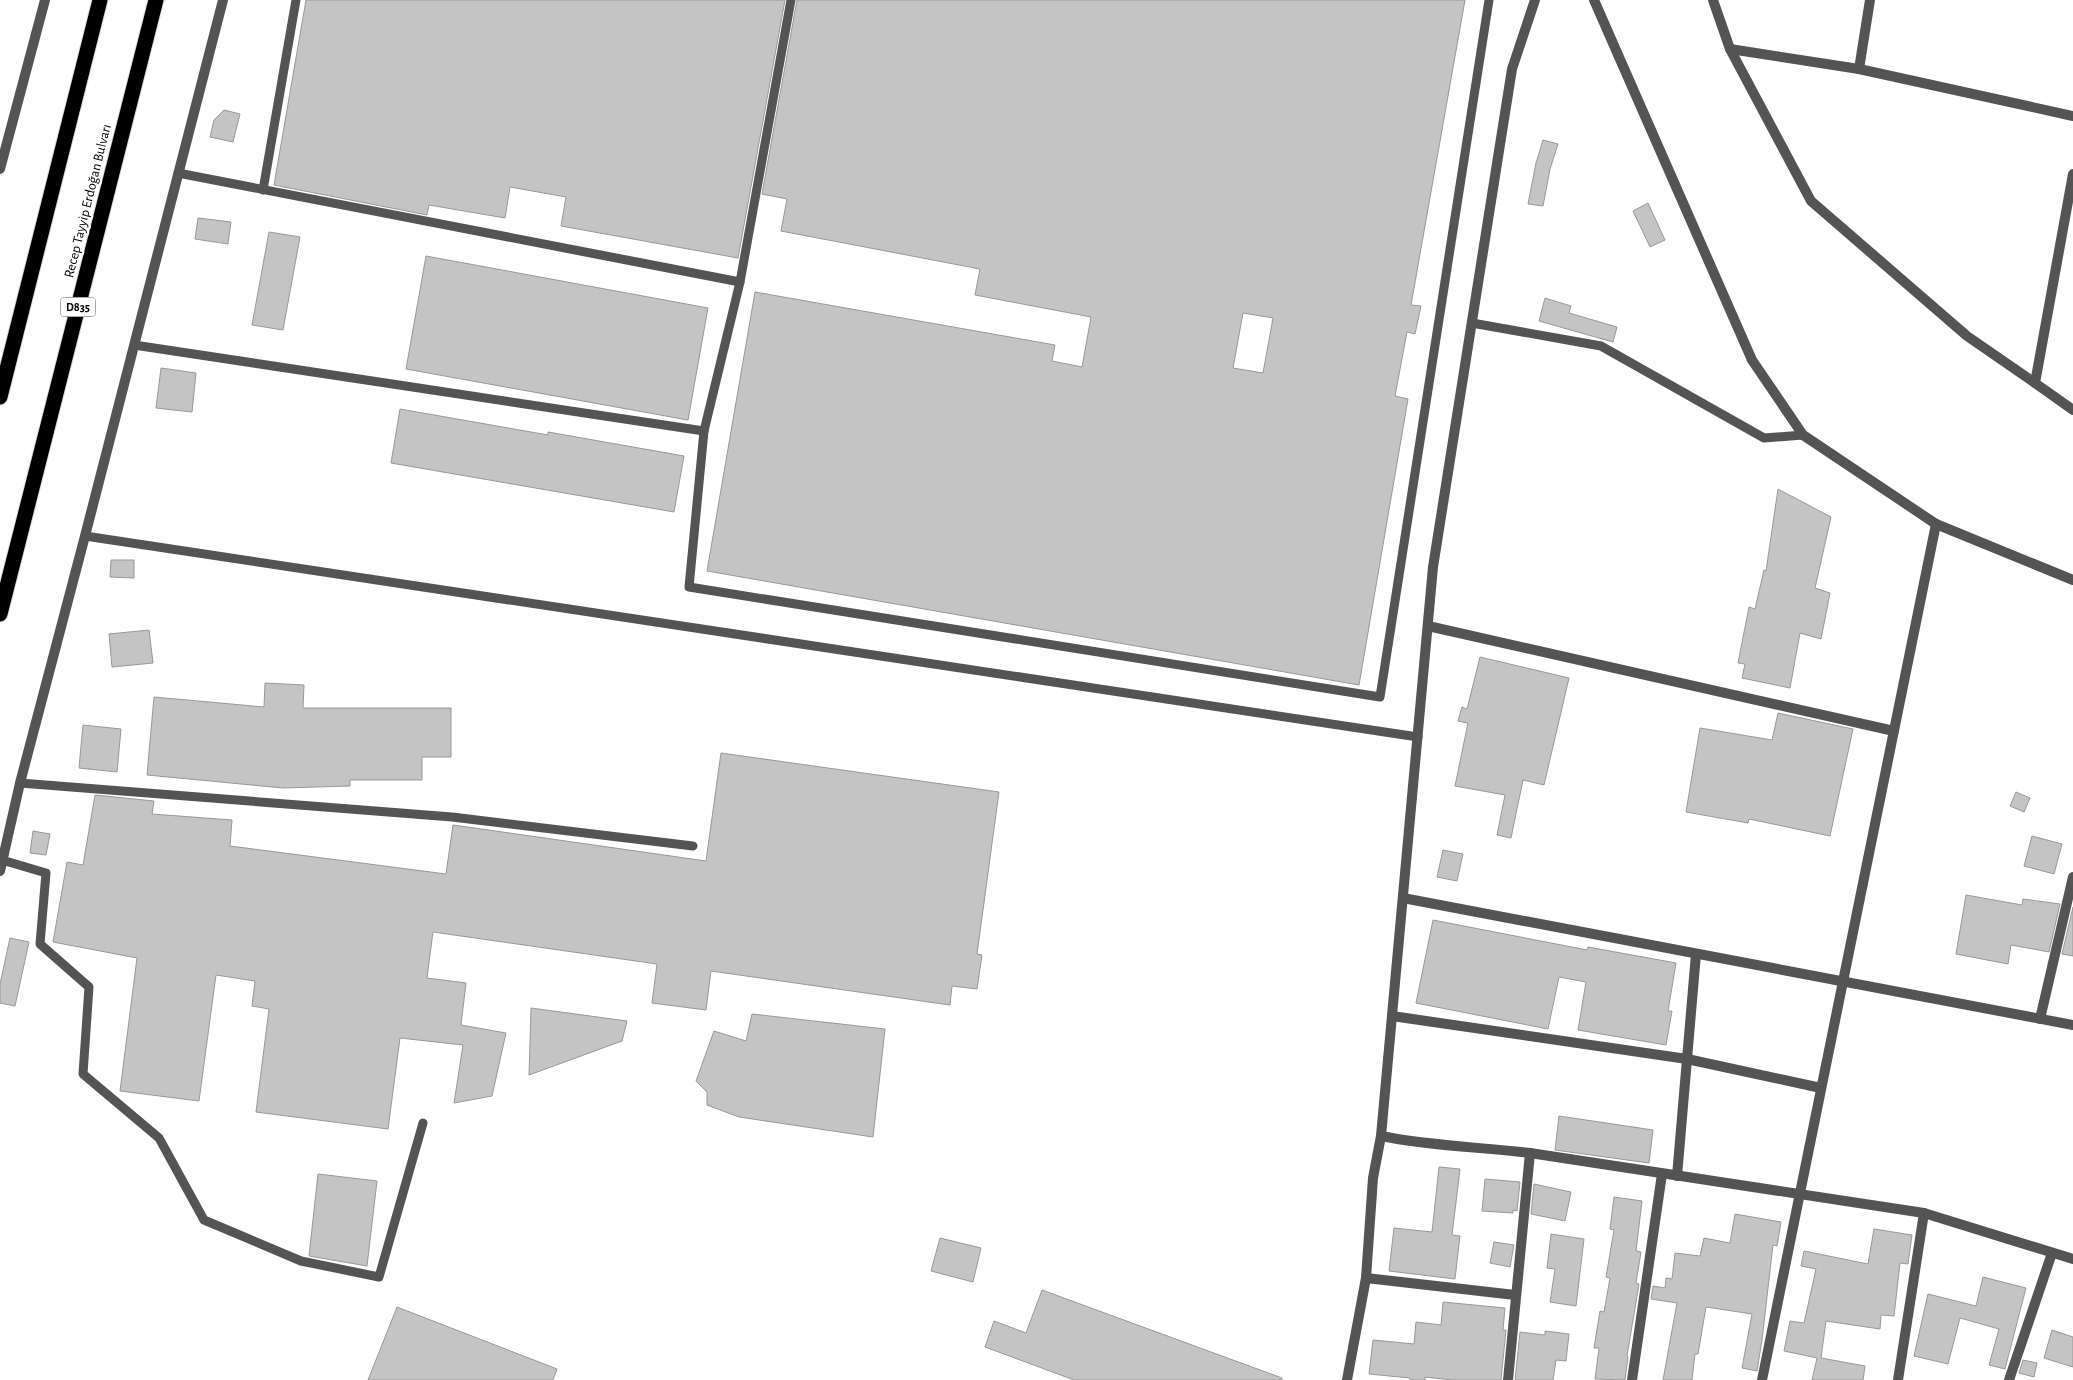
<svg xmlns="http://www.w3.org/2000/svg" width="2073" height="1380" viewBox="0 0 2073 1380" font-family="'Alegreya Sans',sans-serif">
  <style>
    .building { fill: #c4c4c4; stroke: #989898; fill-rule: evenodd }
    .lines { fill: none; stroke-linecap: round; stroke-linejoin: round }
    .highway-casing { stroke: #dbdbdb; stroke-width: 17 }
    .lane { stroke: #545454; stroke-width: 9 }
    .street { stroke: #545454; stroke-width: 10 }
    .highway { stroke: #000; stroke-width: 15 }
    .labels { text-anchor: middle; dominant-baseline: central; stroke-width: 4.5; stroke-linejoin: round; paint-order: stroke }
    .shield { fill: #fff; stroke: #4c4c4c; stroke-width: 1 }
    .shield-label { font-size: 12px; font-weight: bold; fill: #000 }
    .street-label { font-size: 14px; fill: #000; stroke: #fff }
  </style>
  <rect width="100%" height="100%" fill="#fff"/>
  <g class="building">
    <path d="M306,0H785L738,258L561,226L566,197L510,187L505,218L429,205L427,215L274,185Z"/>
    <path d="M797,0H1465L1411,305L1421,306L1415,334L1407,332L1395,396L1408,399L1359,685L707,571L755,292L1055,345L1052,361L1082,367L1091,317L975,295L980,269L781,231L787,199L762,194ZM1243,313L1273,318L1263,373L1233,368Z"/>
    <path d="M224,110L240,114L233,142L210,137L214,120Z"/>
    <path d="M1543,140L1558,144L1550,169L1543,206L1528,204L1536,163Z"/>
    <path d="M1648,203L1665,240L1650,247L1633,211Z"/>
    <path d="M198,218L231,222L228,244L195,239Z"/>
    <path d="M269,232L300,237L283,330L252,325Z"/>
    <path d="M426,256L708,308L688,420L406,369Z"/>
    <path d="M1545,298L1571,306L1569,313L1617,327L1613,342L1539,321Z"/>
    <path d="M161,368L196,373L192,412L156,408Z"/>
    <path d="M400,409L548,435V432L684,456L674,512L391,463Z"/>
    <path d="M1778,489L1831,517L1815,588L1830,593L1821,639L1800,633L1790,688L1742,678L1745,664L1738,663L1749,607L1755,609L1764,570L1766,571Z"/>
    <path d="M111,560H134V578L110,577Z"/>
    <path d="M149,630L153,663L112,667L109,634Z"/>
    <path d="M1480,657L1569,678L1544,785L1523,780L1511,838L1497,835L1505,795L1455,786L1468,723L1458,721L1462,707L1467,709Z"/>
    <path d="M265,683L304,685L303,708H451V757H422V780H350V786L283,788L147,775L154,697L264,707Z"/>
    <path d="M1778,713L1853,729L1830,836L1749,819L1748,823L1686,812L1700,728L1772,740Z"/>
    <path d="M83,725L121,729L117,772L79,768Z"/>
    <path d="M721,753L999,792L977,954L982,955L977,989L952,986L950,1005L711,971L706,1010L652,1003L657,964L433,932L427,978L466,983L461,1025L506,1033L492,1096L454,1103L463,1045L400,1038L388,1129L256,1112L269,1009L252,1006L255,981L216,975L199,1101L120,1091L137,958L53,942L67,862L83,865L95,795L154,801L152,814L232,820L230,846L446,874L453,825L706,861Z"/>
    <path d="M2016,792L2030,798L2024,812L2010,806Z"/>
    <path d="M33,831L50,834L46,855L30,853Z"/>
    <path d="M2032,836L2062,844L2054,874L2024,866Z"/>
    <path d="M1443,850L1463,854L1457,881L1437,877Z"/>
    <path d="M1966,895L2022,905L2023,899L2060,904L2049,952L2011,945L2008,964L1956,954Z"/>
    <path d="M2073,907V956L2062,954Z"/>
    <path d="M1433,920L1587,950L1588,947L1676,963L1668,1011H1672L1666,1045L1578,1030L1586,982L1559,977L1548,1029L1416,1003Z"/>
    <path d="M10,938L29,942L15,1006L0,1003V984Z"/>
    <path d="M531,1008L627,1021L622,1041L529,1075Z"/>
    <path d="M752,1014L885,1029L873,1137L739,1117L707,1105V1092L696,1081L714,1031L746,1041Z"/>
    <path d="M1559,1116L1653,1130L1649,1163L1555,1150Z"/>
    <path d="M1439,1167L1460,1169L1452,1235L1460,1236L1455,1279L1389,1271L1394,1228L1432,1232Z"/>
    <path d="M318,1174L377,1181L367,1266L309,1256Z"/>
    <path d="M1485,1179L1520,1182L1517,1211L1513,1210V1213L1482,1211Z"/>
    <path d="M1534,1184L1571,1192L1565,1221L1531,1214Z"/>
    <path d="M1614,1197L1642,1201L1636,1251L1641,1252L1636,1283L1639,1284L1627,1356L1628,1357L1625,1380L1595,1379L1599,1348H1594L1600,1311L1604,1312L1610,1278L1606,1277L1614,1230L1610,1229Z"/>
    <path d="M1735,1214L1781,1222L1777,1246L1773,1245L1762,1340L1757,1371L1742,1368L1752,1314L1706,1307L1698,1354H1695L1692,1380H1663L1677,1303L1651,1299L1653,1286L1665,1288L1666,1278L1672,1279L1675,1253L1700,1256L1704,1238L1730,1243Z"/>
    <path d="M1874,1229L1912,1235L1908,1264L1900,1263L1894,1316L1881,1315L1880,1329L1826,1321L1821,1358L1865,1366L1863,1380H1812L1817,1358L1784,1351L1790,1321L1804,1323L1816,1269L1801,1266L1804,1251L1868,1264Z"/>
    <path d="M1551,1234L1584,1239L1576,1306L1550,1302L1555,1269L1547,1268Z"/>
    <path d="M940,1238L981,1248L973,1282L931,1271Z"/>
    <path d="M1494,1242L1514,1245L1510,1267L1490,1263Z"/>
    <path d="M1983,1277L2026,1288L2005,1369L1989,1365L1999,1329L1960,1318L1948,1364L1914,1356L1928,1294L1976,1306Z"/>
    <path d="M1042,1290L1282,1378V1380H1074L985,1347L994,1321L1026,1333Z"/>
    <path d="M1443,1302L1505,1308L1503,1330H1506L1501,1380H1453L1425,1377V1380H1410V1378L1369,1374L1373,1340L1414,1344L1416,1322L1441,1325Z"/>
    <path d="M397,1307L557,1369L553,1380H368Z"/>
    <path d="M2052,1330L2073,1337V1367L2044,1358Z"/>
    <path d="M1545,1331L1569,1334L1566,1361L1556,1360L1553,1380H1515L1520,1332L1545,1335Z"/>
    <path d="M2023,1360L2037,1363L2034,1377L2019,1373Z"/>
  </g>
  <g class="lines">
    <defs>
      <g id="highway">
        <path d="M0,397L100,0"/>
        <path d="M0,614L156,0"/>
      </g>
    </defs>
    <use href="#highway" class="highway-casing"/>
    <g class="lane">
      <path d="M791,0L740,282L704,431L689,587L1380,697L1489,0"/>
      <path d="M178,173L740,282"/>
      <path d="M263,190L296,0"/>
      <path d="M1472,323L1601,346L1764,438L1803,435"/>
      <path d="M134,345L704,431"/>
      <path d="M85,536L1418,737"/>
      <path d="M20,783L452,817L693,846"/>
      <path d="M2,860L46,873L40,944L89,987L83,1074L159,1138L204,1220L301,1261L379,1277L423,1123"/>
    </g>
    <g class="street">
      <path d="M1594,0L1752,360L1803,435L1936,524L2073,580"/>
      <path d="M1713,0L1730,49L1811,201L1967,336L2035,383"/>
      <path d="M1730,49L1859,69L2073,116"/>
      <path d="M1859,69L1870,0"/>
      <path d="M0,169L45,0"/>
      <path d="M2073,174L2035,383L2073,410"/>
      <path d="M1428,626L1894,731"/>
      <path d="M0,871L20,783L85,536L223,0"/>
      <path d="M1403,898L2073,1025"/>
      <path d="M1392,1016L1687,1059L1821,1088"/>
      <path d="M2040,1019L2073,877"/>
      <path d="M1381,1136C1430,1146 1480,1147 1530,1153L1924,1213L2073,1259"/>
      <path d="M1677,1176L1696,954"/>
      <path d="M1366,1278L1515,1295"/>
      <path d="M1347,1380L1366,1278L1373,1178L1381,1136L1433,567L1512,69L1535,0"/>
      <path d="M1508,1380L1530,1153"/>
      <path d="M1632,1380L1662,1174"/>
      <path d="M1762,1380L1936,524"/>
      <path d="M1898,1380L1924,1213"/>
      <path d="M2009,1380L2052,1253"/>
    </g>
    <use href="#highway" class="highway"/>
  </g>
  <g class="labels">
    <rect class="shield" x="60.5" y="297.5" width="35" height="19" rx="4"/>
    <g class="shield-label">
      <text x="78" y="307">D835</text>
    </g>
    <g class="street-label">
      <text transform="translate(88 201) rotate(-76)">Recep Tayyip Erdoğan Bulvarı</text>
    </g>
  </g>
</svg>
